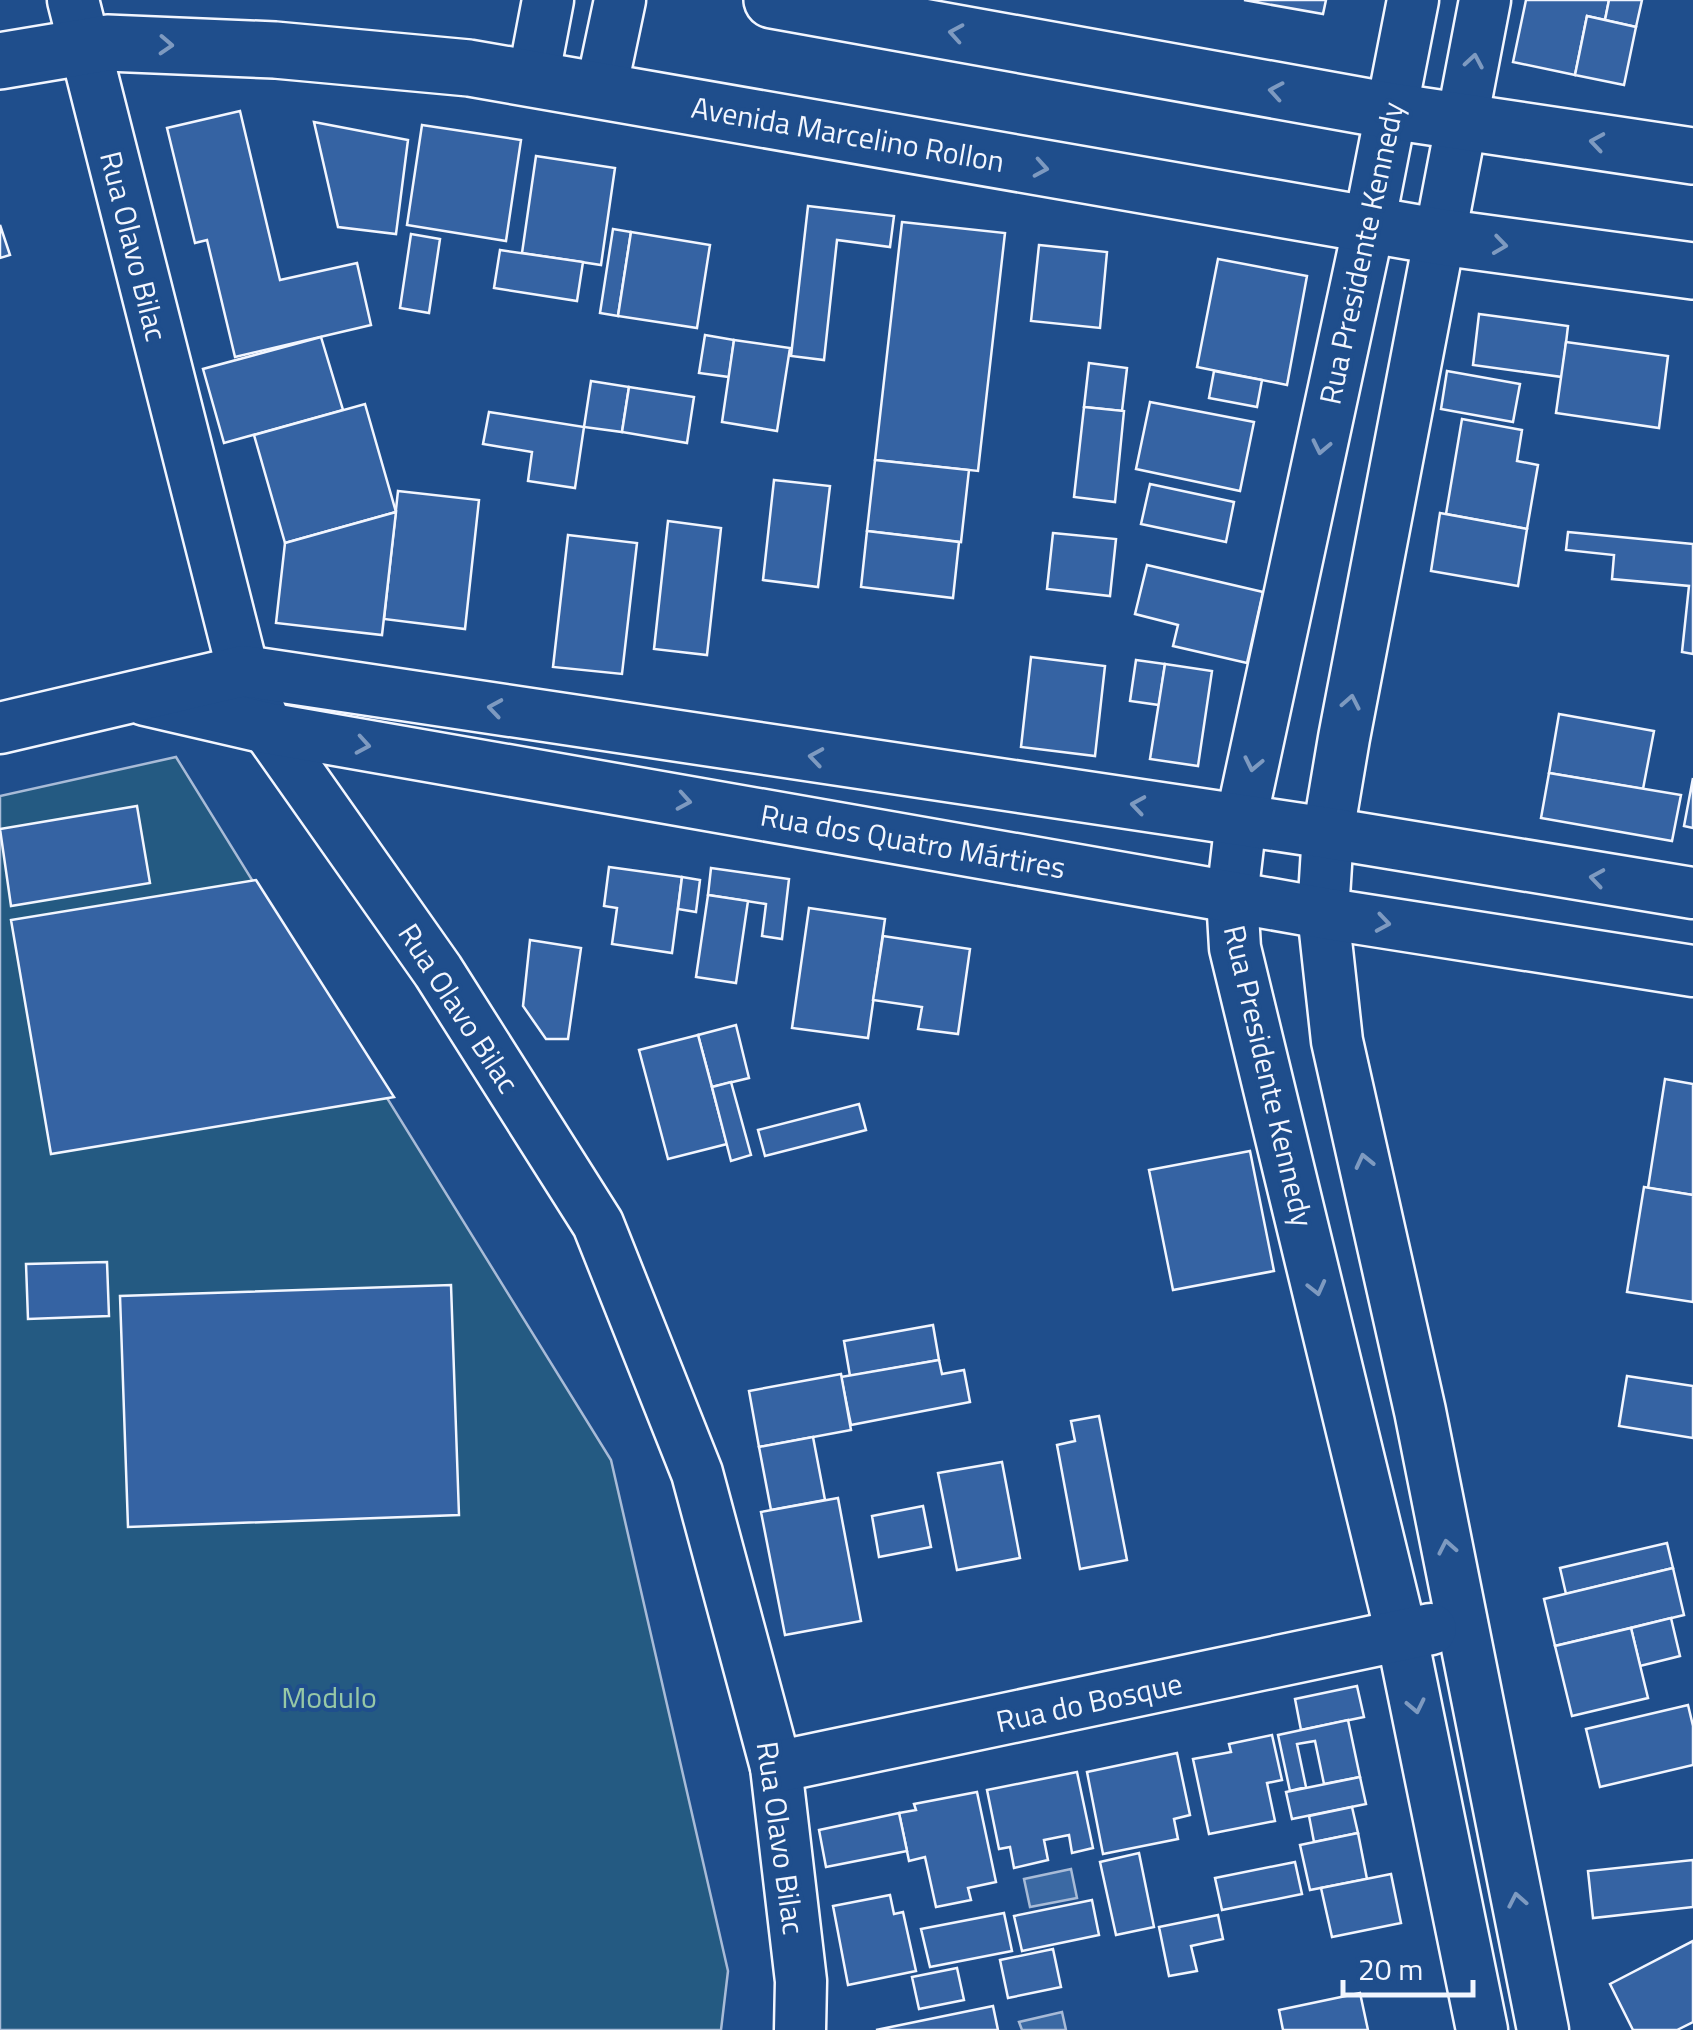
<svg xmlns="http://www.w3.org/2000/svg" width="1693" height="2030" viewBox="0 0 1693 2030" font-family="'Titillium Web',sans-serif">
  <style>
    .green { fill: #245a82; stroke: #a8bbd7; stroke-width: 2.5 }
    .water { fill: #3b69a3; stroke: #a8bbd7; stroke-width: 2.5 }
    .building { fill: #3563a3; stroke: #f2f6ff; stroke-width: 2.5 }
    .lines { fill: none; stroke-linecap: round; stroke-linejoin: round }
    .minor-casing { stroke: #f2f6ff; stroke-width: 55 }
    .major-casing { stroke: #f2f6ff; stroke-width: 60 }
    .minor { stroke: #1f4e8c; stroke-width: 50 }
    .major { stroke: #1f4e8c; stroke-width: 55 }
    .oneway { stroke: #7e9ac0 }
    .labels { text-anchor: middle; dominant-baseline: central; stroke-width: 8; stroke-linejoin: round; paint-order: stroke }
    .street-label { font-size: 30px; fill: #f2f6ff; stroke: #1f4e8c }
    .park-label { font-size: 30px; fill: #97c8a6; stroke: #1f4e8c }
  </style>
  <rect width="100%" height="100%" fill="#1f4e8c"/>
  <path class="green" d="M176,757L611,1460L728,1971L721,2030H0V796Z"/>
  <g class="water">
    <path d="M1071,1869L1077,1898L1030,1907L1024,1879Z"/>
    <path d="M1062,2012L1066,2030H1022L1019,2022Z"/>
  </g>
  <g class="building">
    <path d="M1244,0H1326L1323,14Z"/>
    <path d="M1526,0H1609L1605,20L1587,16L1575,75L1513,62Z"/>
    <path d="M1609,0H1642L1636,27L1605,20Z"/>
    <path d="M1587,16L1636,27L1624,85L1575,75Z"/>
    <path d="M240,111L280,280L357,263L371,325L235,357L207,240L195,243L167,128Z"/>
    <path d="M314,122L408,140L396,234L338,227Z"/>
    <path d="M422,125L521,140L506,241L407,225Z"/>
    <path d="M536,156L615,168L601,265L522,253Z"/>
    <path d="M808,206L894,216L890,247L837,240L824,360L791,356Z"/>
    <path d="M902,222L1005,233L978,471L875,460Z"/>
    <path d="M0,225L10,255L0,258Z"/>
    <path d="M613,229L631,232L618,316L600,313Z"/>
    <path d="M631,232L710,245L697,328L618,316Z"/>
    <path d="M411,234L440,239L429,313L400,308Z"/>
    <path d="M1039,245L1107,252L1100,328L1031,321Z"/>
    <path d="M500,250L583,262L577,301L494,288Z"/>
    <path d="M1218,259L1307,276L1287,385L1197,367Z"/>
    <path d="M1479,314L1568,326L1562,377L1473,365Z"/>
    <path d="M705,335L734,340L729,377L699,373Z"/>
    <path d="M321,337L343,410L224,443L203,369Z"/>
    <path d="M734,340L790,348L777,431L722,422Z"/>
    <path d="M1566,342L1668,356L1659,428L1556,413Z"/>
    <path d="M1089,363L1127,368L1122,411L1084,407Z"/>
    <path d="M1214,371L1262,380L1257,407L1209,398Z"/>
    <path d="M1447,371L1520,384L1513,422L1441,409Z"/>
    <path d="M591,381L629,387L622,432L584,427Z"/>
    <path d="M629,387L694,397L687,443L622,432Z"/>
    <path d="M1150,402L1254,422L1240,491L1136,469Z"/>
    <path d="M365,404L396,512L285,543L254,435Z"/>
    <path d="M1084,407L1124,411L1115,502L1074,497Z"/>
    <path d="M489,412L584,427L575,488L528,481L532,452L483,444Z"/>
    <path d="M1462,419L1522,430L1517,461L1538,465L1527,529L1446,514Z"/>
    <path d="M875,460L969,470L961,542L867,531Z"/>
    <path d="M774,480L830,486L818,587L763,580Z"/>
    <path d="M1150,484L1234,502L1226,542L1141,524Z"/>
    <path d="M398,491L479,500L465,629L384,619Z"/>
    <path d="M396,512L382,635L276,623L285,543Z"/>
    <path d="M1440,513L1527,529L1518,586L1431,571Z"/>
    <path d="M668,521L721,528L707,655L654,649Z"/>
    <path d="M867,531L959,542L953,598L861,587Z"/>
    <path d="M1568,532L1693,544V654L1682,652L1689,586L1612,579L1614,555L1566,550Z"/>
    <path d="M1053,533L1116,539L1110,596L1047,589Z"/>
    <path d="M568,535L637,543L622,674L553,667Z"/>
    <path d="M1147,565L1263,592L1247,663L1173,646L1178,625L1135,614Z"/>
    <path d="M1031,657L1105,666L1095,756L1021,747Z"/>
    <path d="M1136,660L1165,664L1159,705L1130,701Z"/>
    <path d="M1165,664L1212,671L1198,766L1150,759Z"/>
    <path d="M1559,714L1654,731L1643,789L1549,773Z"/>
    <path d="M1549,773L1681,795L1672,841L1541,818Z"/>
    <path d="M1693,778V828L1684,826Z"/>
    <path d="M137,806L150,883L11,906L0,829Z"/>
    <path d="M609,867L682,877L672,953L612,944L617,908L604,906Z"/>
    <path d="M711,868L789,879L782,939L762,936L766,904L708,895Z"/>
    <path d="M682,877L700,880L696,912L678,909Z"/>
    <path d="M256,880L394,1097L51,1154L11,920Z"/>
    <path d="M708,895L748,901L736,983L696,977Z"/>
    <path d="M809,908L885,919L868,1038L792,1028Z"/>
    <path d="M883,936L970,949L958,1034L918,1029L922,1007L873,1000Z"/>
    <path d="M530,940L581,948L568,1039H546L523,1006Z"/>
    <path d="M736,1025L749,1078L712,1087L698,1035Z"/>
    <path d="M698,1035L727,1144L668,1159L639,1050Z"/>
    <path d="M1665,1079L1693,1084V1195L1648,1188Z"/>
    <path d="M731,1082L751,1155L731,1161L712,1087Z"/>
    <path d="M859,1104L866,1130L765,1156L758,1130Z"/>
    <path d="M1250,1151L1274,1271L1173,1290L1149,1170Z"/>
    <path d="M1644,1187L1693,1195V1302L1627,1292Z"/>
    <path d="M107,1262L109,1316L28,1319L26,1264Z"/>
    <path d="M451,1285L459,1515L128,1527L120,1296Z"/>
    <path d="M933,1325L939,1360L850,1376L844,1341Z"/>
    <path d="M939,1360L942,1374L964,1370L970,1402L851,1425L841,1377Z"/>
    <path d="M841,1374L851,1430L759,1447L749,1391Z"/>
    <path d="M1627,1376L1693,1386V1438L1619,1426Z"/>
    <path d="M1099,1416L1127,1560L1080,1569L1057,1445L1075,1441L1071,1421Z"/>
    <path d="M813,1437L825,1500L771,1510L759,1447Z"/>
    <path d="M1002,1462L1020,1558L957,1570L938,1473Z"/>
    <path d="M838,1498L861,1621L785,1635L761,1512Z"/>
    <path d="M923,1506L931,1547L879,1557L872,1516Z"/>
    <path d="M1667,1543L1673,1568L1566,1594L1560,1568Z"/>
    <path d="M1673,1568L1684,1615L1555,1646L1544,1599Z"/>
    <path d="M1671,1618L1680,1656L1640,1666L1631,1628Z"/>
    <path d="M1631,1628L1648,1698L1572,1716L1555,1646Z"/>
    <path d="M1357,1686L1364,1717L1301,1730L1295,1699Z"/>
    <path d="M1688,1705L1693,1726V1765L1600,1787L1586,1729Z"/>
    <path d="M1348,1720L1360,1777L1324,1784L1315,1741L1297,1744L1306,1787L1290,1791L1278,1735Z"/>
    <path d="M1272,1735L1282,1780L1267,1783L1275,1821L1209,1834L1193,1759L1231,1752L1229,1744Z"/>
    <path d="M1177,1753L1190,1815L1174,1819L1178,1839L1103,1854L1087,1772Z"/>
    <path d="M1077,1772L1093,1848L1072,1853L1069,1835L1044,1840L1048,1860L1014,1868L1010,1847L999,1849L987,1790Z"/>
    <path d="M1360,1777L1366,1804L1292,1819L1286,1792Z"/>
    <path d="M977,1792L996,1882L968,1888L971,1900L936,1907L925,1857L909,1861L899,1813L916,1810L914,1804Z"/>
    <path d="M1352,1807L1358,1833L1314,1842L1309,1816Z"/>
    <path d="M899,1813L907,1851L826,1867L819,1830Z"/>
    <path d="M1358,1833L1367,1879L1310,1890L1300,1845Z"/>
    <path d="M1139,1853L1154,1927L1116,1935L1100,1862Z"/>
    <path d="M1693,1860V1907L1593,1918L1588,1871Z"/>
    <path d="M1295,1862L1302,1894L1222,1910L1215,1878Z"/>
    <path d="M1391,1874L1401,1923L1332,1937L1321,1888Z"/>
    <path d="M890,1895L894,1914L903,1912L916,1971L848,1985L833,1906Z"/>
    <path d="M1092,1900L1099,1935L1022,1951L1014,1916Z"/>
    <path d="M1004,1913L1012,1951L930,1967L921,1929Z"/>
    <path d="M1218,1915L1223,1939L1191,1946L1197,1971L1169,1976L1159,1927Z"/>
    <path d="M1693,1941V2022L1677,2030H1633L1610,1984Z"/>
    <path d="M1053,1949L1061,1987L1008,1998L1000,1960Z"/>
    <path d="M957,1968L964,2000L919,2009L912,1977Z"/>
    <path d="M1360,1993L1368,2030H1283L1279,2010Z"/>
    <path d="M993,2006L998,2030H876Z"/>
  </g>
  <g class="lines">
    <defs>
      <g id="minor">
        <path d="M73,0L243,671L267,728L438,971L598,1224L697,1473L776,1767L801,1981L800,2030"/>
        <path d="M1413,0L1369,225L1241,820L1232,897L1235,948L1402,1637L1482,2030"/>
        <path d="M1485,0L1344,738L1328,833L1323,913L1337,1041L1420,1411L1543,2030"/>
        <path d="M533,79L548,0"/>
        <path d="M601,90L620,0"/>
        <path d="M145,700L267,728L1323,913L1693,971"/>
        <path d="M0,728L243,671L1328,833L1693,893"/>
        <path d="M776,1767L1431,1629"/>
      </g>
      <g id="major">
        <path d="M772,0L1391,111L1693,156"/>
        <path d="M0,61L107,43L275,50L469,68L1441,237L1693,271"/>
      </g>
    </defs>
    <use href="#minor" class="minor-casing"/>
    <use href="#major" class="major-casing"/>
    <use href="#minor" class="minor"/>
    <use href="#major" class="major"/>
  </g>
  <defs><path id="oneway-chevron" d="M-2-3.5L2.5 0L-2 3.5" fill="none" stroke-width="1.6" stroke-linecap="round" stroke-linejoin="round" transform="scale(2.5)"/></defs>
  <g class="oneway">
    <use href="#oneway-chevron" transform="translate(956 33) rotate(-170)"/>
    <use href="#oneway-chevron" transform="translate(166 45) rotate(3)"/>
    <use href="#oneway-chevron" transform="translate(1474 61) rotate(-80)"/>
    <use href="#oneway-chevron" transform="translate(1276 91) rotate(-170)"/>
    <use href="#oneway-chevron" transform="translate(1597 142) rotate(-171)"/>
    <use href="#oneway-chevron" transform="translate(1041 168) rotate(10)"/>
    <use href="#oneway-chevron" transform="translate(1500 245) rotate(8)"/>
    <use href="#oneway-chevron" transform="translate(1321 447) rotate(102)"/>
    <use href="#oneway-chevron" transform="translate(1351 702) rotate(-79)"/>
    <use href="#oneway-chevron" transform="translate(495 708) rotate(-171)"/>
    <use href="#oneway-chevron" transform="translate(363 745) rotate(10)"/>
    <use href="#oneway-chevron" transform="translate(816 757) rotate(-171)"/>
    <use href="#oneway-chevron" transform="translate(1253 764) rotate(102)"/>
    <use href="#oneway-chevron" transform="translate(684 801) rotate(10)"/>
    <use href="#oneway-chevron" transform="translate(1138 805) rotate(-171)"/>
    <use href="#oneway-chevron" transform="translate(1597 878) rotate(-171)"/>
    <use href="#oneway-chevron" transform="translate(1383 923) rotate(9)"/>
    <use href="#oneway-chevron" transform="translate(1364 1161) rotate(-103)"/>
    <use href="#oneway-chevron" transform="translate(1317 1288) rotate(76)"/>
    <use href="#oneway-chevron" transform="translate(1447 1547) rotate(-101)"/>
    <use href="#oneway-chevron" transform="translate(1416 1706) rotate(78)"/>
    <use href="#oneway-chevron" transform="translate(1517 1900) rotate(-101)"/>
  </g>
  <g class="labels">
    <g class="street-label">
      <text transform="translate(848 134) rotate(10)">Avenida Marcelino Rollon</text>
      <text transform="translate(134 246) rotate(76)">Rua Olavo Bilac</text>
      <text transform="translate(1361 253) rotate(-78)">Rua Presidente Kennedy</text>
      <text transform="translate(913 841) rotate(10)">Rua dos Quatro Mártires</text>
      <text transform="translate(459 1008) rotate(57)">Rua Olavo Bilac</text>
      <text transform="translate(1269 1076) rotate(77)">Rua Presidente Kennedy</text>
      <text transform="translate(1089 1702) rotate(-12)">Rua do Bosque</text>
      <text transform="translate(781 1838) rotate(82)">Rua Olavo Bilac</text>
    </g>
    <g class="park-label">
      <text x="329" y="1697">Modulo</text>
    </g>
  </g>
  <path d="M1343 1980v15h130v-15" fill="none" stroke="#f2f6ff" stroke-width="5"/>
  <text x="1358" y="1980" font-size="30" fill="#f2f6ff" stroke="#1f4e8c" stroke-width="8" paint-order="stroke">20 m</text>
</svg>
